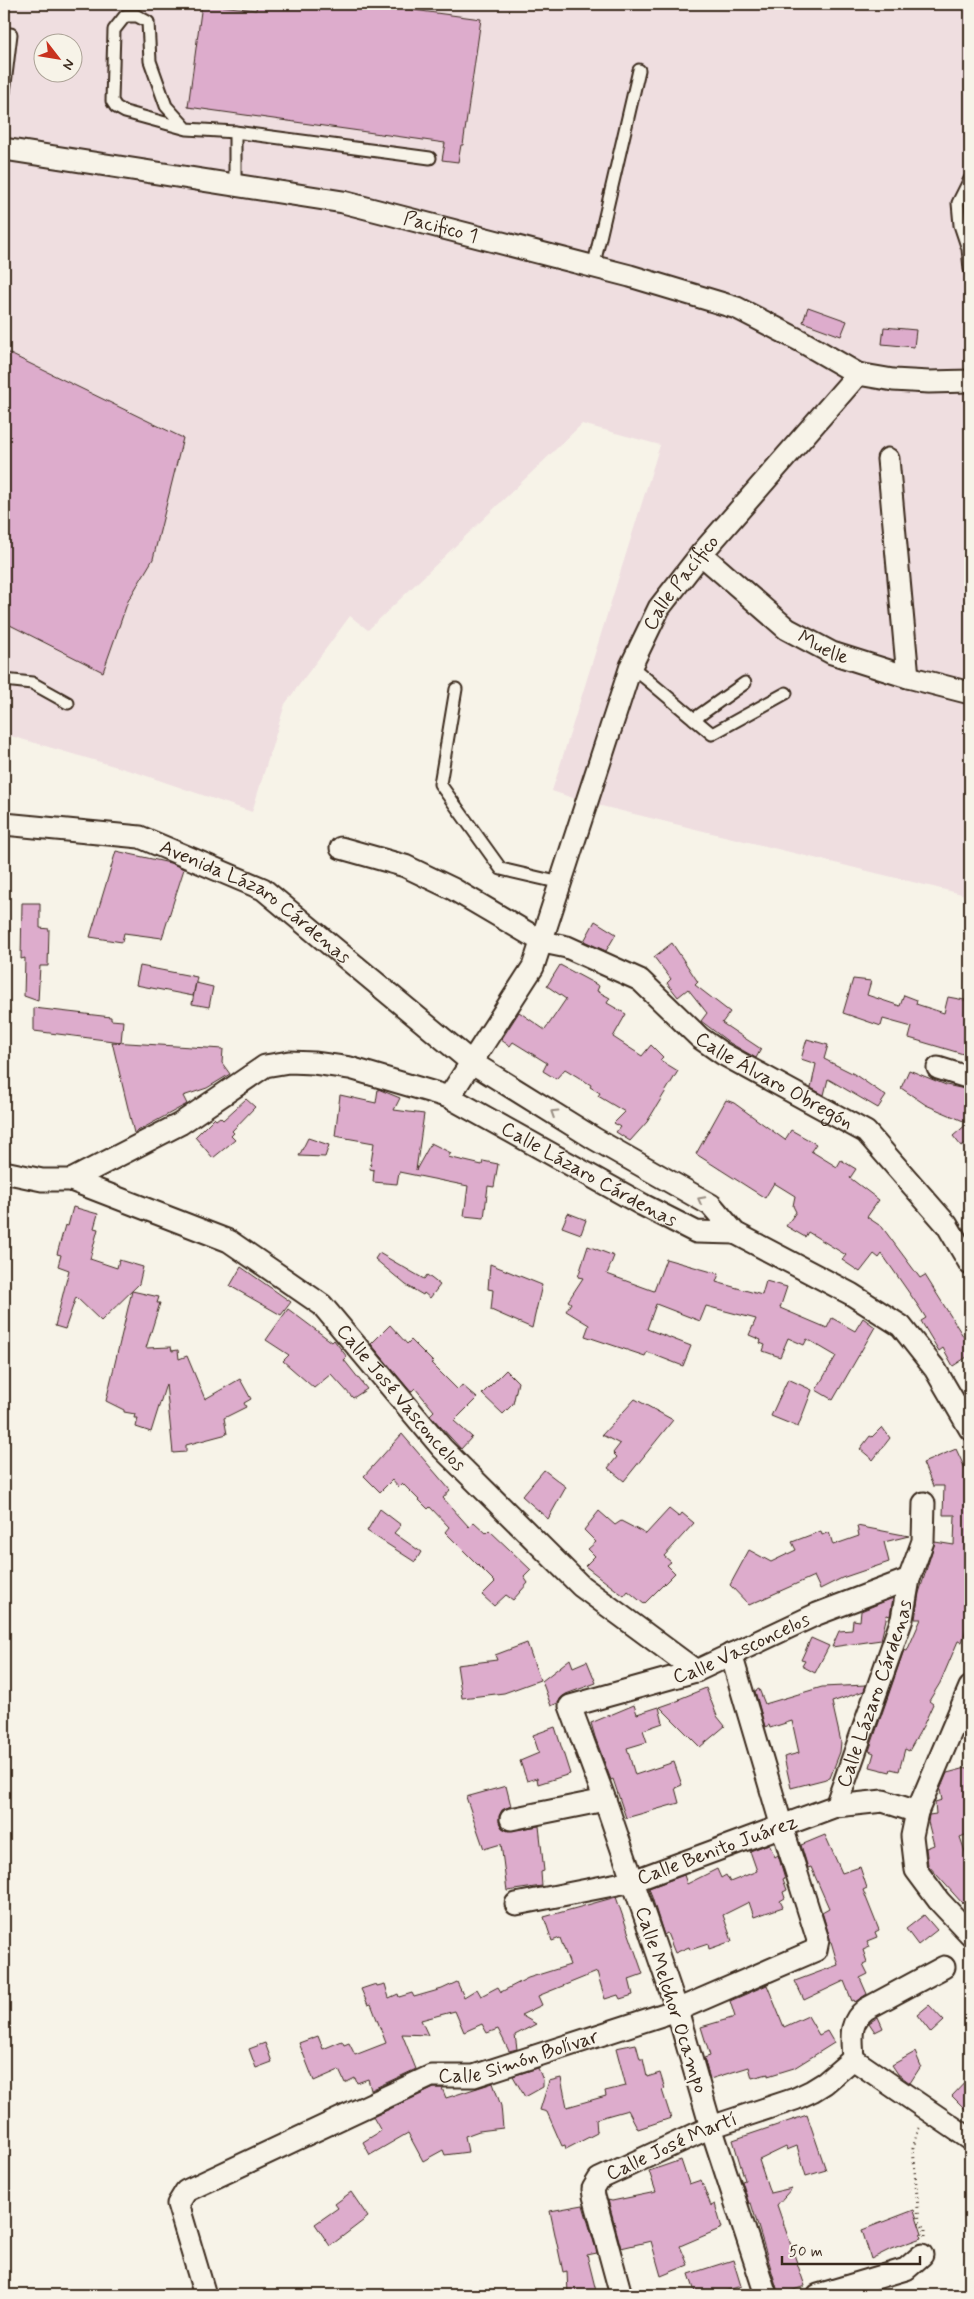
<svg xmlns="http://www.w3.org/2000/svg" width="974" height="2299" viewBox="0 0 974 2299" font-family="Mynerve,sans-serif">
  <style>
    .built { fill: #efdee0; fill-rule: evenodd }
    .building { fill: #ddaccc; stroke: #3b2a1e }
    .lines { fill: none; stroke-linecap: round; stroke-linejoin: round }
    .lane-casing { stroke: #3b2a1e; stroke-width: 15 }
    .street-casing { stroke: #3b2a1e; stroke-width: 25 }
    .path { stroke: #3b2a1e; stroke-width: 3; stroke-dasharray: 1 4; stroke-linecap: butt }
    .lane { stroke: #f7f3e8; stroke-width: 11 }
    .street { stroke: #f7f3e8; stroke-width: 21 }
    .oneway { stroke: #998e83 }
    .labels { text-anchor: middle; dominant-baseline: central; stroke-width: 5; stroke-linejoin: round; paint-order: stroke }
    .street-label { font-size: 20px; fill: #3b2a1e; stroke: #f7f3e8 }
  </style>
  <rect width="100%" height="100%" fill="#f7f3e8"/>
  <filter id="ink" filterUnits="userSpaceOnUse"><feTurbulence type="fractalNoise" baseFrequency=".02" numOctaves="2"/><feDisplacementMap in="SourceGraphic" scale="10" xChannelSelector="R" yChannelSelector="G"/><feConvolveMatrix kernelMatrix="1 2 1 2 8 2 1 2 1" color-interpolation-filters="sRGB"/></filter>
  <g filter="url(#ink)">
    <path class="built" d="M4,4H970V896L585,802L552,791L660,445L582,424L368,630L350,616L285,704L252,812L138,773L4,734ZM42,42H72V72H42Z"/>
    <g class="building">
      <path d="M202,4L256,10L257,4H368L481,19L463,145H461L458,162L442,160L445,143L188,107Z"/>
      <path d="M808,307L847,321L841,336L803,322Z"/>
      <path d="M884,327L916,330L914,347L882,344Z"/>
      <path d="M4,351L183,438L153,559L128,601L103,672L4,622Z"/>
      <path d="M116,851L170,863L184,869L162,938L124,933L122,942L90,937Z"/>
      <path d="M22,903H40V928L49,929L48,966H40L38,1001L24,996L25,958L21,959Z"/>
      <path d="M595,921L616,934L606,951L584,941Z"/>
      <path d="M672,943L698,982L695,985L730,1012L722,1023L761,1049L756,1058L730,1043L701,1021L707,1013L688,989L678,997L667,983L671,979L654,957Z"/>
      <path d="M560,965L599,986L597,991L610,998L607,1003L626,1014L613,1037L642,1056L651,1045L663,1057L660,1060L678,1071L647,1122L630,1141L616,1132L620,1127L614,1123L625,1112L598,1096L600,1093L590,1087L591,1085L565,1069L556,1079L543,1071L547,1063L513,1042L510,1046L501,1040L519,1012L545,1030L566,999L547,986Z"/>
      <path d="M140,966L197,977L193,996L136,985Z"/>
      <path d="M853,979L871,981L867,995L900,1006L904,995L917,1000L916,1004L944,1013L948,997L970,1001V1056L909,1038L912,1027L883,1019L881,1026L843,1013Z"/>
      <path d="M196,983L213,987L209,1007L192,1004Z"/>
      <path d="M34,1008L111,1017V1020L123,1021L121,1042L34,1031Z"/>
      <path d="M807,1039L828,1045L824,1059L854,1074L886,1096L878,1108L828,1079L824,1095L811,1088L816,1064L801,1059Z"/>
      <path d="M112,1042L223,1049L222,1063L230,1074L207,1088L183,1096L187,1104L134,1133Z"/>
      <path d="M909,1070L946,1085L970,1090V1141L961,1146L953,1136L968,1123L926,1105L901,1088Z"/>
      <path d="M378,1089L400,1098L394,1110L424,1114L416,1170L431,1143L451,1153L448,1157L482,1165L483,1161L498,1164L494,1187L488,1186L484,1218L464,1216L468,1186L399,1172L397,1184L373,1182L374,1170L370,1169L374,1143L335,1136L340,1095L376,1103Z"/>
      <path d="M246,1099L255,1107L232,1131L234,1133L231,1136L235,1140L213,1158L195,1137L214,1118L216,1120L220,1117L223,1120Z"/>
      <path d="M726,1100L734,1103L785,1140L791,1130L816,1144L811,1151L837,1167L841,1160L856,1169L850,1178L879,1200L867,1217L882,1227L920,1278L925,1275L965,1339L970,1337V1355L953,1366L943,1348L939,1351L921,1321L926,1318L919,1307L882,1254L879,1258L874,1254L860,1272L842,1260L846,1255L808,1232L805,1237L786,1226L796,1212L793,1206L795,1196L774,1183L765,1198L696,1154Z"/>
      <path d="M308,1138L329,1145L325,1157L299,1156Z"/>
      <path d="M73,1207L98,1214L94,1228L98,1229L90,1259L117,1268L119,1260L143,1267L139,1284L101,1321L76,1297L65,1329L55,1326L69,1270L58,1266L61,1255L57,1254L65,1225L68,1226Z"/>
      <path d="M568,1213L586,1220L581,1234L562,1227Z"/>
      <path d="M588,1246L614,1256L607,1274L654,1291L666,1259L719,1274L716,1282L762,1295L766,1281L787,1287L780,1308L827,1328L832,1318L855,1331L863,1318L875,1327L833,1400L816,1390L836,1356L807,1339L804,1345L788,1338L780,1357L763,1351L765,1345L760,1343L761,1340L749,1335L756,1319L706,1306L700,1321L656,1304L647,1329L691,1346L683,1366L647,1352L645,1356L585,1336L589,1325L566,1311L571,1303L568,1301L583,1278L578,1277Z"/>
      <path d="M379,1253L424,1279L427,1275L440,1285L430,1298L424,1293L423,1295L406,1285L375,1259Z"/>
      <path d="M490,1264L542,1285L532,1328L491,1310L493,1290L488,1289Z"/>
      <path d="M241,1267L291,1302L281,1315L230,1286Z"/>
      <path d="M132,1291L159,1297L157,1303H160L146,1348L171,1347L172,1351L178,1350L179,1359L187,1356L205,1399L240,1379L251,1399L244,1403L246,1407L224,1418L227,1434L186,1445V1452L173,1453L166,1384L151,1432L136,1427L138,1418H134L135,1414L124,1412V1410L106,1401Z"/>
      <path d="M288,1309L332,1342L334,1340L347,1357L344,1360L367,1389L353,1398L331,1374L314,1388L283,1361L289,1355L266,1340Z"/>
      <path d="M390,1325L407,1344L411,1340L433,1362L431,1363L458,1390L462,1385L477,1398L454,1421L472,1437L461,1449L430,1415L434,1411L415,1388L411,1392L371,1344Z"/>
      <path d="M506,1370L518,1382L513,1404L503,1414L482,1394Z"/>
      <path d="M788,1379L812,1390L798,1427L771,1416Z"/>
      <path d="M635,1399L673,1420L624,1481L608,1468L617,1457L613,1453L620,1444L602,1435Z"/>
      <path d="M882,1427L890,1438L873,1460L860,1449L870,1436L872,1437Z"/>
      <path d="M402,1434L450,1490L443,1498L469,1527L474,1522L486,1533L489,1530L531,1570L524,1577L528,1583L513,1600L506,1595L494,1606L482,1595L495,1582L445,1532L449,1527L430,1507L428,1509L402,1483L398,1487L392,1480L380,1492L364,1476Z"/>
      <path d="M956,1449L970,1479V1532L966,1556L970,1557V1617L962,1642L958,1641L940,1683L929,1701L933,1704L923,1726L909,1751L905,1749L899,1771L891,1769L890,1772L870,1767L874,1753L869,1751L904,1650L907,1651L921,1619H915L919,1593L935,1542L954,1545L955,1515H943L944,1486H933L923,1463Z"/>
      <path d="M544,1470L566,1487L548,1519L522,1496Z"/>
      <path d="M380,1509L401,1525L394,1533L421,1552L415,1562L367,1531Z"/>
      <path d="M669,1509L679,1517L682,1513L694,1523L664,1556L671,1562L667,1565L675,1573L644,1604L628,1591L624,1596L585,1566L595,1556L588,1549L596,1542L584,1530L599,1511L615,1525L621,1521L646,1534Z"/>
      <path d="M857,1526L909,1536L884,1542L889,1562L842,1578L820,1589L814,1576L749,1605L730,1585L749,1550L771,1562L796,1550L792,1542L821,1531L822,1535L829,1532L833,1545L859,1536Z"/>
      <path d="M893,1598L890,1616L887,1615L881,1640L832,1647L839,1631L852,1630L853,1620L860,1621L861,1611Z"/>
      <path d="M811,1638L829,1646L815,1673L802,1666L805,1661L801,1660Z"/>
      <path d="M527,1643L540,1680L504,1693L462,1698L457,1665L497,1660L495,1655Z"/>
      <path d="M570,1659L573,1667L587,1661L596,1683L566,1694L561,1698L558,1703L551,1706L542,1681Z"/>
      <path d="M866,1685L864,1691L832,1702L841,1742L840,1752L830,1778L791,1788L784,1757L799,1753L792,1721L770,1728L769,1725L765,1727L755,1691L759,1689L765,1704L822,1687Z"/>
      <path d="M706,1688L717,1716L725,1726L700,1747L660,1707L680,1700L679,1699Z"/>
      <path d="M634,1705L637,1714L659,1707L663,1723L643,1730L647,1742L627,1748L635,1775L674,1762L682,1785L675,1788L679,1803L626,1818L613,1779L611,1780L595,1737L591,1723Z"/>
      <path d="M555,1727L570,1774L538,1784L537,1778L527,1781L520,1761L539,1753L533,1735Z"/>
      <path d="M970,1767V1833L960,1837L970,1866V1895L962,1903L928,1865L926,1848L934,1845L928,1822L929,1815L936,1814L935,1802L942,1800L940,1790L947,1773Z"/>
      <path d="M506,1786L511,1806L502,1810L499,1816V1822L502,1828L508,1831L539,1826L544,1871L541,1872L542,1886L507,1891L501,1844L484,1849L466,1797Z"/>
      <path d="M825,1835L842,1873L860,1867L867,1888L863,1890L879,1930L875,1932L877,1937L867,1941L870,1947L863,1950L867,1962L863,1964L868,1974L860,1978L867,1994L855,2002L854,2000L852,2001L844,1981L804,2000L795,1981L838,1965L822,1912L829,1908L811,1867L808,1868L801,1845Z"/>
      <path d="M769,1844L775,1857L778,1855L785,1878L783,1879L787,1890L783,1892L785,1898L780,1901L783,1907L754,1917L749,1902L723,1915L732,1941L709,1949L708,1944L690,1950L689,1947L675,1953L667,1933L664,1935L649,1888L684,1875L687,1884L717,1869L721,1878L726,1875L730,1882L757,1871L750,1851Z"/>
      <path d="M616,1897L643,1974L629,1979L633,1995L620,1999L618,1995L605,1999L597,1972L538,1996L542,2005L521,2015L536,2024L515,2035L517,2049L509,2051L498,2029L487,2033L482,2024L464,2032L455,2011L421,2020L428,2035L402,2034L416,2069L371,2090L368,2079L357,2083L355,2078L345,2083L339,2070L314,2081L299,2043L318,2036L323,2049L342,2041L344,2045L349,2043L355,2055L386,2043L371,2004L368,2005L361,1989L376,1984L377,1986L385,1984L389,1998L398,1994L399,1997L412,1993L414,1997L442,1989L457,1982L464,1997L477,1989L481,1996L498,1987L501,1992L528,1978L570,1965L560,1938L552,1941L544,1917Z"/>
      <path d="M924,1915L937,1930L918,1945L906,1929Z"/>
      <path d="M767,1985L784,2027L808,2016L819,2035L827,2031L834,2043L794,2068L768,2076V2074L752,2078L749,2067L710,2079L704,2058L710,2056L701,2027L735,2017L730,2001Z"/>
      <path d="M929,2005L944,2021L931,2033L917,2015Z"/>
      <path d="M878,2017L883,2028L875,2032L869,2023Z"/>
      <path d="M265,2043L272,2062L256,2068L249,2049Z"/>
      <path d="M636,2044L640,2059H643L647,2077L660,2073L665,2089L662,2090L671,2118L638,2129L628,2110L596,2119L597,2133L566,2149L565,2145L562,2146L547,2112L540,2110L549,2081L561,2078L567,2107L606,2096L605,2091L626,2086L616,2048Z"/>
      <path d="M915,2052L921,2066L910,2083L898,2074L892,2065Z"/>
      <path d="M538,2068L543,2080V2087L525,2097L513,2076Z"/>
      <path d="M970,2077V2114L952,2096Z"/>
      <path d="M493,2083L501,2106L503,2128L479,2131L465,2136L468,2152L445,2155L443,2150L423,2161L408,2133L370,2155L363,2142L381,2131L373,2117L434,2088H442L446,2098Z"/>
      <path d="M807,2115L826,2170L806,2176L797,2146L787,2150L786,2147L759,2160L770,2193L792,2188L777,2205L805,2286L779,2295L751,2203L749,2204L742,2181L745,2180L733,2140Z"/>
      <path d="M681,2160L689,2184L701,2180L711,2206L715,2204L722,2228L680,2246L688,2265L661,2276L651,2241L621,2248L608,2200L612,2201L656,2192L649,2171Z"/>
      <path d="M351,2192L368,2217L330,2246L315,2224L338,2208L335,2204Z"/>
      <path d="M583,2205L597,2253L587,2255L597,2295H568L567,2271L563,2272L550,2211Z"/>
      <path d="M914,2210L922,2234L920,2235L921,2238L891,2249L871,2259L862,2230Z"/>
      <path d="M733,2260L741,2286L712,2295H696L689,2274Z"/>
    </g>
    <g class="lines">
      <defs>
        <g id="lane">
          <path d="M4,34H11L4,92"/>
          <path d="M187,129L125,112L116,107L112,101L114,30L125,16H137L148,22L150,61L166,106L187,129L235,132"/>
          <path d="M970,179L958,203L960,225L968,249L970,269"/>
          <path d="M235,185V132L430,158"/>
          <path d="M593,268L639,70"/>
          <path d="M631,666L712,734L786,693"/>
          <path d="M4,680L32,683L68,703"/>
          <path d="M456,689L440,784L501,869L561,883"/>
          <path d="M694,719L745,683"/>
        </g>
        <g id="street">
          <path id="s1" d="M4,149L343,202L630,276L737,308L801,341L858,374L893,380L929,382L970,381"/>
          <path d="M888,459L908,677"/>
          <path id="s2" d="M701,554L787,629L832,653L908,677L970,693"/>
          <path id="s3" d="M4,824L140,837L263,889L471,1062L595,1139L711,1205L735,1233L851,1294L901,1326L935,1369L970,1429"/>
          <path id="s4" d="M341,848L405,866L453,889L543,942L567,947L640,980L700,1038L723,1054L866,1132L947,1225L970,1264"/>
          <path d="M938,1068L970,1078"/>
          <path id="s5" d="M449,1097L643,1205L696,1232L735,1233"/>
          <path id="s6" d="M4,1172L42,1180H71L180,1124L265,1066L289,1062L314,1063L350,1068L449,1097L533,967L631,666L659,608L701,554L858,374"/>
          <path id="s7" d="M71,1180L229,1241L322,1305L442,1448L581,1586L696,1671"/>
          <path d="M970,1687L917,1812L912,1836L916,1870L939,1901L970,1934"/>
          <path id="s8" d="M836,1806L902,1619L909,1579L923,1541L924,1503"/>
          <path d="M511,1819L605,1800"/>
          <path id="s9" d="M516,1904L633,1881L836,1806L883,1801L917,1812"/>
          <path d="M853,2059C852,2038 848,2023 866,2009L944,1967"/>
          <path d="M853,2059L970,2139"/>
          <path id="s10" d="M205,2295L178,2204L186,2191L431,2076H474L677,2010L816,1950L818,1940L782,1827L731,1654"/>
          <path id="s11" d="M621,2295L594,2196L593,2189L599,2179L711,2127L795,2099L812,2091L825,2083L853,2059"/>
          <path id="s12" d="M766,2295L711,2127L677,2010L605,1800L570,1706L696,1671L817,1614L909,1579"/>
          <path d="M818,2295L906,2269L922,2255"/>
        </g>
      </defs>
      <use href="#lane" class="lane-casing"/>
      <use href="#street" class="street-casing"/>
      <path class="path" d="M919,2128L913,2148L919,2221L925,2230V2236"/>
      <use href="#lane" class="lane"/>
      <use href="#street" class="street"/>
    </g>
    <defs><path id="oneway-chevron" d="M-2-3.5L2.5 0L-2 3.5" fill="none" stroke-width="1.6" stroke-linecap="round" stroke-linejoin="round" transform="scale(1.25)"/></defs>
    <g class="oneway">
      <use href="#oneway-chevron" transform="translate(554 1113) rotate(-148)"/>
      <use href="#oneway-chevron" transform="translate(701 1200) rotate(-152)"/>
    </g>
  </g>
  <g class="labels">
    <g class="street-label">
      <text stroke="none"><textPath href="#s1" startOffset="444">Pacifico 1</textPath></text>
      <text stroke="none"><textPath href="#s6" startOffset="1051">Calle Pacífico</textPath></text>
      <text stroke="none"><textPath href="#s2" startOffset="155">Muelle</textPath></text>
      <text stroke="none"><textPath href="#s3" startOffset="270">Avenida Lázaro Cárdenas</textPath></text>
      <text stroke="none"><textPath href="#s4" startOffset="498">Calle Álvaro Obregón</textPath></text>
      <text stroke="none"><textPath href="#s5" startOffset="160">Calle Lázaro Cárdenas</textPath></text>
      <text stroke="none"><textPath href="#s7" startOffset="404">Calle José Vasconcelos</textPath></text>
      <text stroke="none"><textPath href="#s12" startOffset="802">Calle Vasconcelos</textPath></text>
      <text stroke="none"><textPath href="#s8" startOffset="119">Calle Lázaro Cárdenas</textPath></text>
      <text stroke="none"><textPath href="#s9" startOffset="209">Calle Benito Juárez</textPath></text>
      <text transform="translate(671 2000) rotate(72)">Calle Melchor Ocampo</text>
      <text stroke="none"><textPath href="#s10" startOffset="471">Calle Simón Bolívar</textPath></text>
      <text stroke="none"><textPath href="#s11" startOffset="201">Calle José Martí</textPath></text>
    </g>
  </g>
  <rect width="974" height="2299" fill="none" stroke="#f7f3e8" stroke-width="20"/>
  <rect x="10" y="10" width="954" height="2279" fill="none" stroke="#3b2a1e" stroke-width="2" filter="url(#ink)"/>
  <g transform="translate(58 58) rotate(121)"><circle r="24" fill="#f7f3e8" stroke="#aca397"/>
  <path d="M0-4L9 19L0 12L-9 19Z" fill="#c8321e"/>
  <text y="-8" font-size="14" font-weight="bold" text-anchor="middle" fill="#3b2a1e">N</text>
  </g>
  <path d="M782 2256v8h138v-8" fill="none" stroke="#3b2a1e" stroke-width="2.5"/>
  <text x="789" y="2256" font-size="15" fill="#3b2a1e" stroke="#f7f3e8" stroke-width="4" paint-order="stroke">50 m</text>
</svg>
